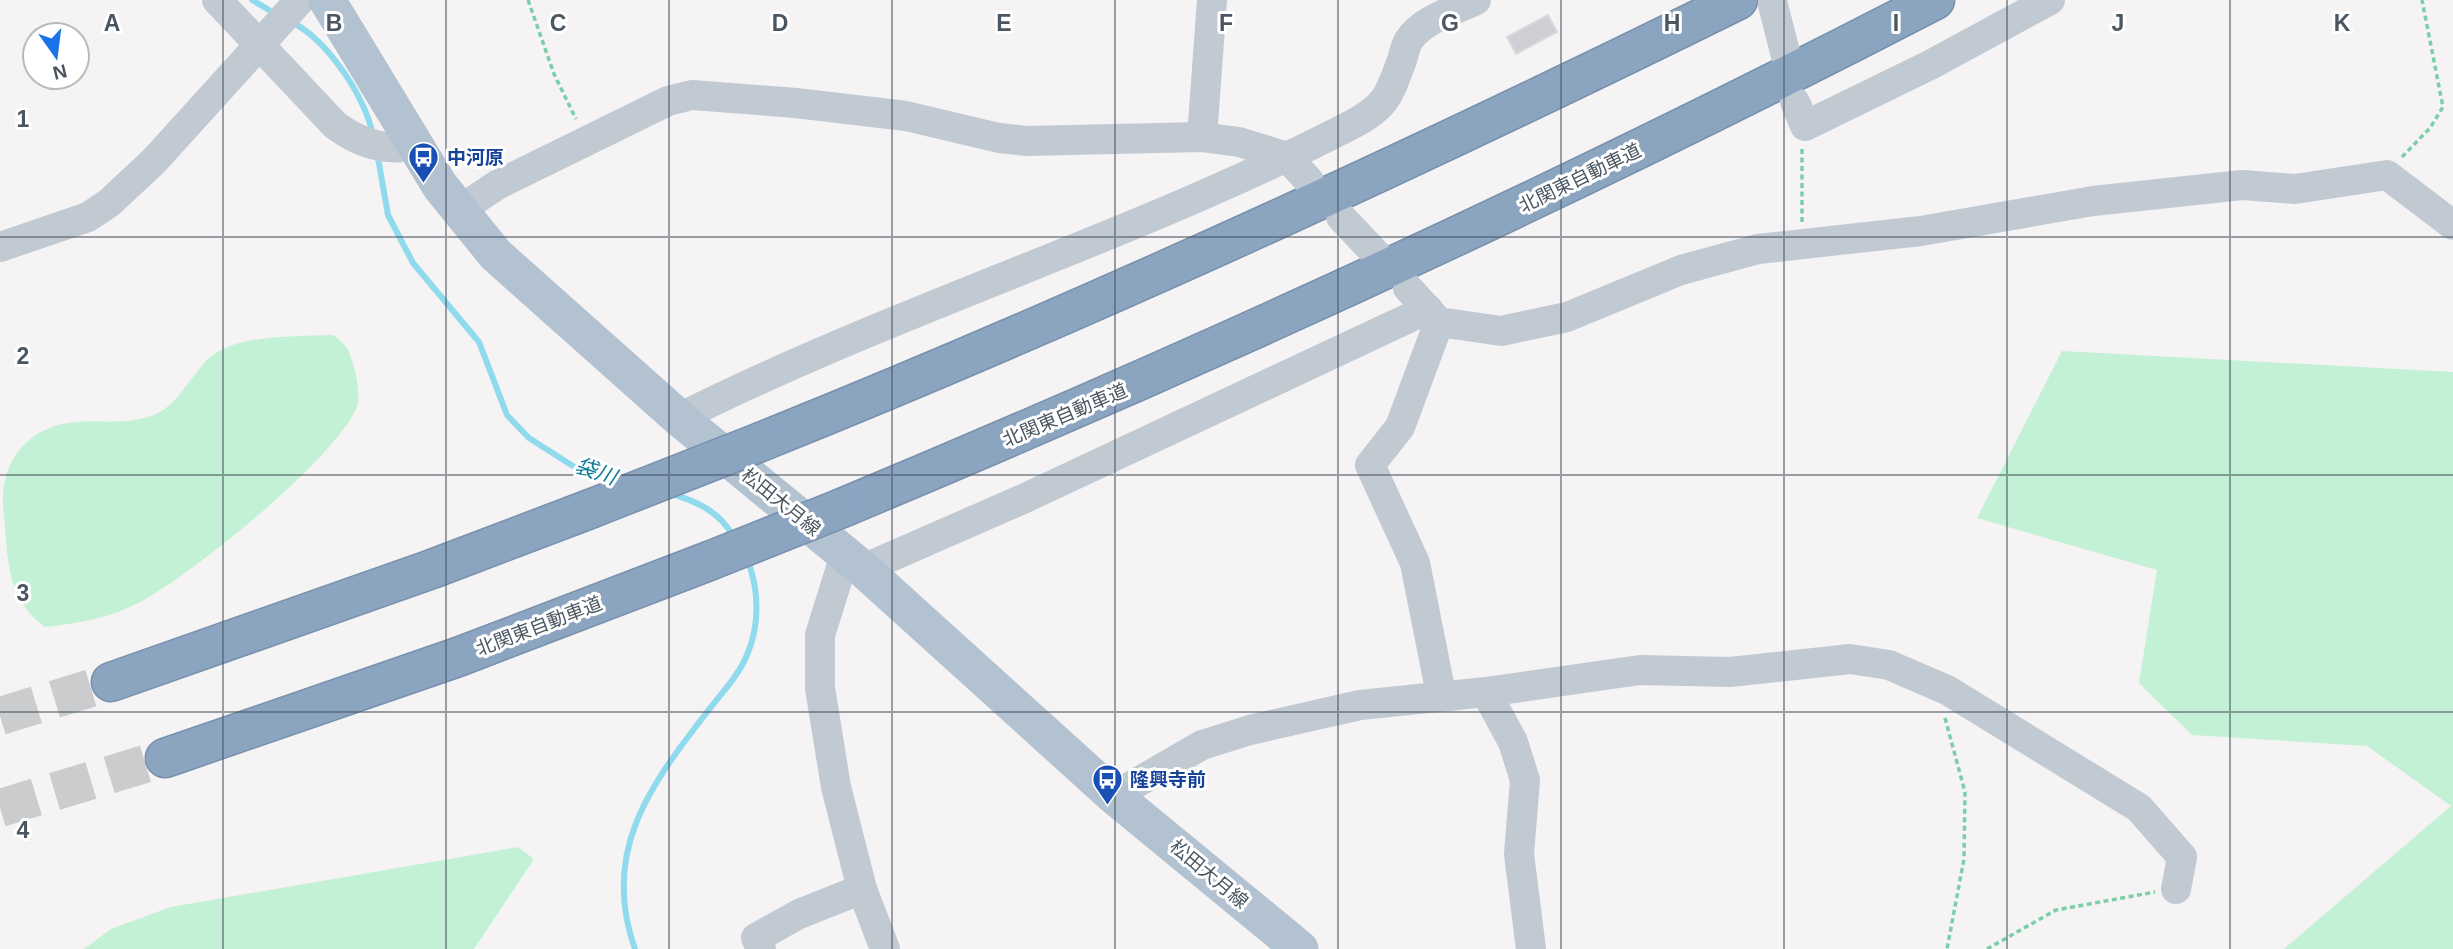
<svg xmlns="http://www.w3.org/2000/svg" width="2453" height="949" viewBox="0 0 2453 949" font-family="Arial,'Noto Sans JP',sans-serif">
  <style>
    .green { fill: #c3f1d5 }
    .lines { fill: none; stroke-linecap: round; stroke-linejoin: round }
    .stream { stroke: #90daee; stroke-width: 6 }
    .building { fill: #cdcfd5; stroke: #d7d9de; stroke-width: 2 }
    .highway-tunnel { stroke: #caccce; stroke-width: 38; stroke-dasharray: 38 19; stroke-linecap: butt }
    .highway-casing { stroke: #7690ad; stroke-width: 41 }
    .path { stroke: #7ad0a6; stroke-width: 3.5; stroke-dasharray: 5 3.5; stroke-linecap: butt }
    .minor { stroke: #c1cad2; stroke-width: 30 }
    .major { stroke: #b3c2d1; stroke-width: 37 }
    .highway { stroke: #8ba5c1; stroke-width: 38 }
    .highway-bridge-casing { stroke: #7690ad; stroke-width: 41; stroke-linecap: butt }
    .highway-bridge { stroke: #8ba5c1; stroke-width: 38 }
    .grid { fill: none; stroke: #4a5661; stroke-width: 2; stroke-opacity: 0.55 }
    .labels { text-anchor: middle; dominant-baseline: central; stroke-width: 6; stroke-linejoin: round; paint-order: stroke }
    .transit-label { font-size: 19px; font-weight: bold; fill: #164399; stroke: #fff; text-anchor: start }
    .street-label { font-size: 19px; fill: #4a5661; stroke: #fff }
    .water-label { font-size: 21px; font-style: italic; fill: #0c7c9b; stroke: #fff }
    .grid-label { font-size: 23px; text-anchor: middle; font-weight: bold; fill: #4a5661; stroke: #fff; stroke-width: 6; stroke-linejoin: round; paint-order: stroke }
  </style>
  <rect width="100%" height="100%" fill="#f5f3f3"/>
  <g class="green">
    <path d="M333,335C338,339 345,344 348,350C354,363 362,393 357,407C334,460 195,572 142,601C111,618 80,623 45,627C15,605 8,575 6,539C5,522 1,502 4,486C9,449 39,424 77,422C107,420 132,426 160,412C177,403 192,376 206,361C232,333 297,337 333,335Z"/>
    <path d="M2062,351L2453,372V949H2284L2451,806L2367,746L2192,735L2139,683L2157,570L1977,518Z"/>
    <path d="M518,847L534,859L474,949H84L111,929L171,907Z"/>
  </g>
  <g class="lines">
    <g class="stream">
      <path d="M252,0L276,14"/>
      <path d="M292,22C328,41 364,95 373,135"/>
      <path d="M377,152L388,215L413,263L479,342L507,415L529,438L576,468L621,480"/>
      <path d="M669,493C696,501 719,511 733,536"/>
      <path d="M635,949C601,854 648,788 704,716C718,697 738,677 747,655C760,625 759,591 748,561"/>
    </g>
  </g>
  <path class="building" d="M1548,15L1557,32L1516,54L1507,37Z"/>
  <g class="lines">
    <g class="highway-tunnel">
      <path d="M0,716L111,682"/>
      <path d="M0,808L165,758"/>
    </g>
    <defs>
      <g id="highway">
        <path d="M763,441C1094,308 1418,158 1738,0"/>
        <path d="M842,508C1214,353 1578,185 1935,0"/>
        <path d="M111,682L432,569L590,509"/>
        <path d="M165,758L458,657L709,561"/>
      </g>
    </defs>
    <use href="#highway" class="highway-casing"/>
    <g class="path">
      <path d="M528,0L554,74L576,119"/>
      <path d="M2402,157L2430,128L2443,107L2422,0"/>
      <path d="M1802,222V149"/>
      <path d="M1945,718L1965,792L1964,859L1947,949"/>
      <path d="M1987,949L2056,910L2155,892"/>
    </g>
    <g class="minor">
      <path d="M217,0L335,125C359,143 387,152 417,145"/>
      <path d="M1773,5L1786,56"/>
      <path d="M1795,102L1805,126L1930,65L2050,0"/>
      <path d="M1202,137L1212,0"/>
      <path d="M458,211L497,185L668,101L692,95L796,103L906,116L999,138L1027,141L1202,137L1239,142L1287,157L1309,181"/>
      <path d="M1341,217L1377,255"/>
      <path d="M0,247L88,217L109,203L154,161L300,0"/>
      <path d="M1408,288L1439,322L1501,331L1567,317L1681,270L1758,249L1921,231L2093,201L2242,185L2295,189L2387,175L2453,225"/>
      <path d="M1439,322L1400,427L1370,465L1415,563L1441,694"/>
      <path d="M679,418C898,308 1135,237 1353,124C1387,106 1389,95 1402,60C1404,54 1405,46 1409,40C1423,19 1454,11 1476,0"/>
      <path d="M845,555L820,635V688L836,787L862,889L885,949"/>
      <path d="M863,569L1023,499L1428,309"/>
      <path d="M1486,692L1513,742L1525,780L1519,854L1531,949"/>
      <path d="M1114,796L1202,745L1250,730L1360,705L1486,692L1640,670L1730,672L1850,659L1889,665L1947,690L2139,808L2182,857L2176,889"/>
      <path d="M761,949L756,938L799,914L862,889"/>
    </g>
    <path class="major" d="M327,0L440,186L496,255L679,418L863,569L1114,796L1300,949"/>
    <use href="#highway" class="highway"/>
    <defs>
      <g id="highway-bridge">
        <path d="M590,509L763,441"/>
        <path d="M709,561L842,508"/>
      </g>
    </defs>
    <use href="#highway-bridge" class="highway-bridge-casing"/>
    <use href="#highway-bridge" class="highway-bridge"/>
  </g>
  <path class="grid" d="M223,0V949M446,0V949M669,0V949M892,0V949M1115,0V949M1338,0V949M1561,0V949M1784,0V949M2007,0V949M2230,0V949M0,237H2453M0,475H2453M0,712H2453"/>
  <defs>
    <symbol id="bus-pin" viewBox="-11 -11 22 30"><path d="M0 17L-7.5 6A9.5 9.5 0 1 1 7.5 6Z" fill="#1a4fb4" stroke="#fff"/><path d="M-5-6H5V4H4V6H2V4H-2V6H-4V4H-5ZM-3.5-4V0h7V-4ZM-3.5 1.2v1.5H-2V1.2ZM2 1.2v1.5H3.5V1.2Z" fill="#fff"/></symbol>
  </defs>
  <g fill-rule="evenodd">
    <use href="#bus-pin" x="406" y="140" width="35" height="47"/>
    <use href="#bus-pin" x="1090" y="762" width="35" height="47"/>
  </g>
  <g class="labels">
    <g class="transit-label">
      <text x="447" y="157">中河原</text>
      <text x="1130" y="779">隆興寺前</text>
    </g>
    <g class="street-label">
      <text transform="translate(1580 178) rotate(-26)">北関東自動車道</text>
      <text transform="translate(1065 415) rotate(-23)">北関東自動車道</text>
      <text transform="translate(781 502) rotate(39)">松田大月線</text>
      <text transform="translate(539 626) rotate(-21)">北関東自動車道</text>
      <text transform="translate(1209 874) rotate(40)">松田大月線</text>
    </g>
    <g class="water-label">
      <text transform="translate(596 471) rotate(19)">袋川</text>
    </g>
  </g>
  <g class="grid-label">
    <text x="112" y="31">A</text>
    <text x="334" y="31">B</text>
    <text x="558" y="31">C</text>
    <text x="780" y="31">D</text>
    <text x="1004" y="31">E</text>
    <text x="1226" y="31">F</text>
    <text x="1450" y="31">G</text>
    <text x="1672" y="31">H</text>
    <text x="1896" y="31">I</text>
    <text x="2118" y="31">J</text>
    <text x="2342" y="31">K</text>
    <text x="23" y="127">1</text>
    <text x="23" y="364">2</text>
    <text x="23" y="601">3</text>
    <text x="23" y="838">4</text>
  </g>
  <g transform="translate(56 56) rotate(166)"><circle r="33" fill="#ffffff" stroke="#b7bbc0" stroke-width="2"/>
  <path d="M0-5L12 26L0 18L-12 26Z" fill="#1a73e8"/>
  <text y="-10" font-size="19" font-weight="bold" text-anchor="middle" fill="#4a5661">N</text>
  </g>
</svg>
